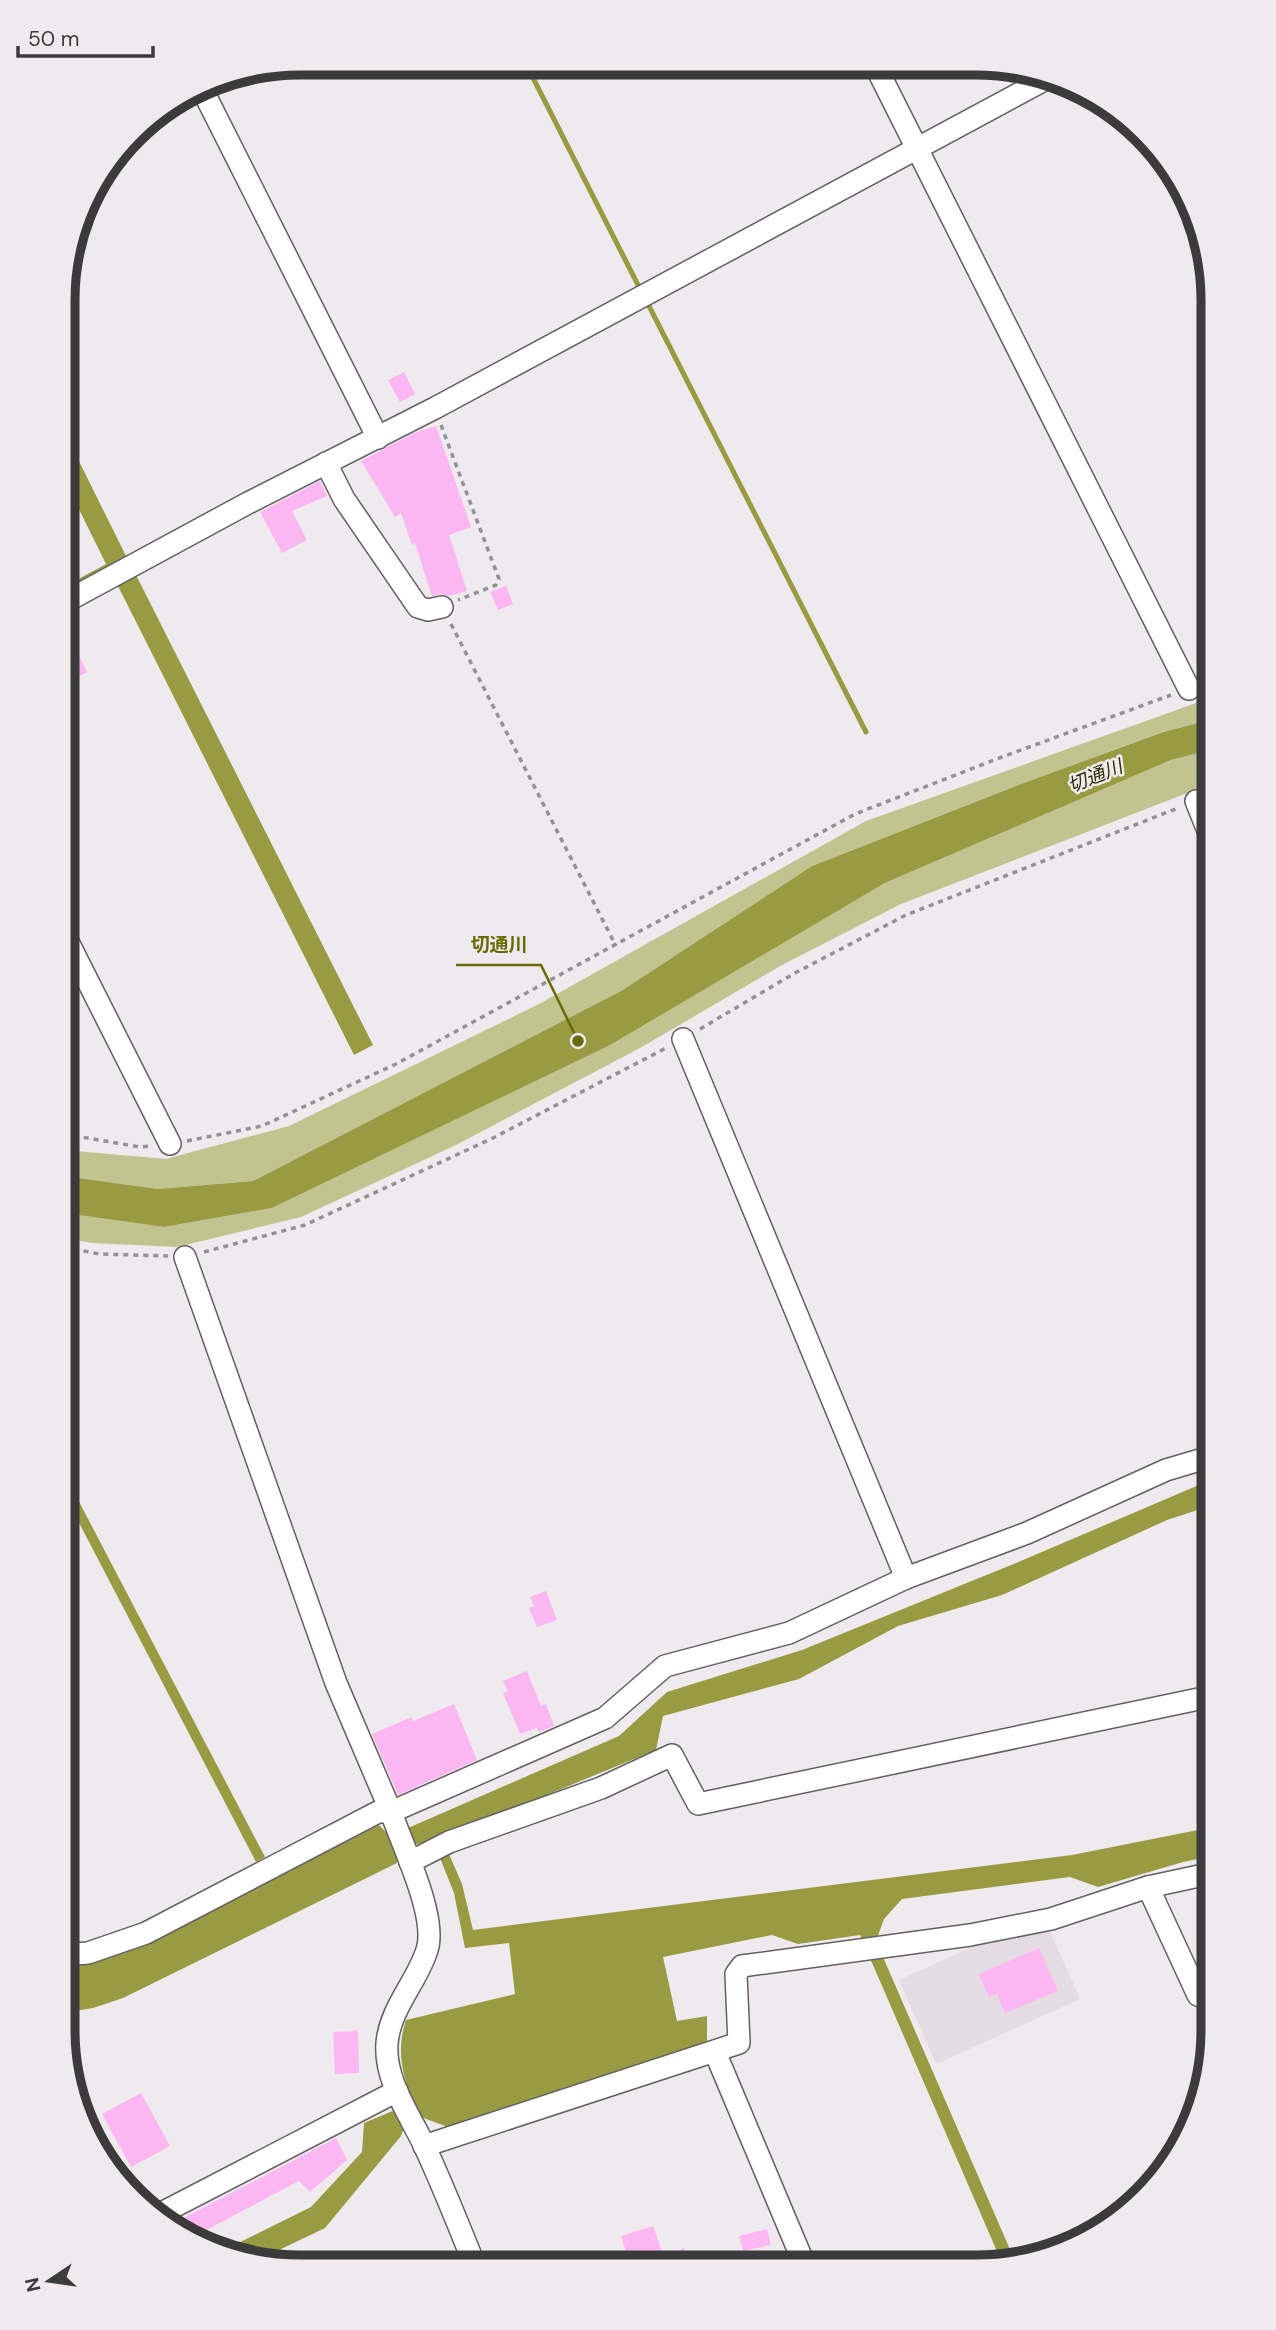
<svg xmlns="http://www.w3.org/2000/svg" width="1276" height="2330" viewBox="0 0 1276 2330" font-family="'DM Sans','Noto Sans JP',sans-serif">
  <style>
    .built { fill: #e5dbe3 }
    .green { fill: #c2c48f }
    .water { fill: #999b43 }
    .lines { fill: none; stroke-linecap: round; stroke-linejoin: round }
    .stream { stroke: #999b43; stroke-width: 5 }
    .building { fill: #fcb6f2 }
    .minor-casing { stroke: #636063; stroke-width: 24 }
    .path { stroke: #939193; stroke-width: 3.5; stroke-dasharray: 5 5; stroke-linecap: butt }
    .minor { stroke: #fff; stroke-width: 21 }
    .labels { text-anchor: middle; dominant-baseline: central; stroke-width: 5; stroke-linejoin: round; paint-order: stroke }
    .water-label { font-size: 19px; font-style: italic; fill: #2e2e07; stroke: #eeeaed }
    .rim { fill: none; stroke: #3c3b3c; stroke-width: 9 }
    .leader { fill: none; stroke: #696906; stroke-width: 2.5 }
    .callout-dot { fill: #696906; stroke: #eeeaed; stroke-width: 2.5 }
    .callout-label { font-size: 19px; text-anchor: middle; font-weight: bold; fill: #696906; stroke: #eeeaed; stroke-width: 5; stroke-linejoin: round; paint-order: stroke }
  </style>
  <rect width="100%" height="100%" fill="#eeeaed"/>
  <path class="built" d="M1050,1931L1080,1999L936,2064L899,1980L981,1943Z"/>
  <g class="green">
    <path d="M1213,697V719L1162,732L1021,784L812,866L621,991L253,1181L158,1189L64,1176V1150L166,1159L289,1126L539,1004L866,821Z"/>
    <path d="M1213,749V783L901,904L782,965L640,1048L456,1145L301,1217L177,1247L92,1243L64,1238V1213L164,1227L272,1208L609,1045L885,883L1171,760Z"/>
  </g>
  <g class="water">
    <path d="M65,433L127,558L108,568L65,481Z"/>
    <path d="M136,575L373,1045L354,1055L117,584Z"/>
    <path d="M1213,719V749L1171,760L885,883L610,1045L272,1208L164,1227L64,1213V1176L158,1189L253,1181L621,991L812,866L1021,784L1163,732Z"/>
    <path d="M64,1473L265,1857L256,1862L64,1494Z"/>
    <path d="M1213,1479V1505L1167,1520L1002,1595L898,1626L799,1679L663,1716L656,1750L442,1838L462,1884L473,1930L1072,1855L1213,1827V1856L1183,1862L1098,1887L1070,1877L902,1899L884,1919L876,1941L1015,2261L1002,2263L860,1935L798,1944L772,1935L663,1957L677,2021L707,2016V2046L476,2124L445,2126L421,2117L405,2124L401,2136L325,2228L258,2260L228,2248L311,2207L362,2152L364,2123L395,2110L411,2097C401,2070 397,2048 406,2020L515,1994L509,1943L465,1948L454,1893L434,1843L415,1844L397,1851V1863L123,1998L93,2008L63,2013V1967L92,1963L146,1944L379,1825L389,1835L408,1828L619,1736L667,1692L802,1650L1016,1563Z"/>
  </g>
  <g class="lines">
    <g class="stream">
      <path d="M526,64L638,285"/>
      <path d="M649,306L866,732"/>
      <path d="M65,589L108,566"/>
    </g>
  </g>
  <g class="building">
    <path d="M404,372L415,394L400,402L388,380Z"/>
    <path d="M436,426L471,527L449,535L467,591L449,596L440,594L432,596L415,543L412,545L401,513L395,517L361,461L416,432Z"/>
    <path d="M320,481L327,496L292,511L307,540L282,553L260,512Z"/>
    <path d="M506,586L513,604L498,610L490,592Z"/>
    <path d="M65,628L87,672L65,684Z"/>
    <path d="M546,1591L557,1620L537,1627L529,1608L534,1606L530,1597Z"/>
    <path d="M527,1671L541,1706L546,1704L554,1726L539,1732L537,1728L520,1734L503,1693L508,1691L503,1681Z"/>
    <path d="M454,1704L477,1760L398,1795L372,1734L412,1717L413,1721Z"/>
    <path d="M1039,1948L1058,1991L1005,2013L997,1994L989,1997L979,1974Z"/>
    <path d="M358,2031L359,2073L335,2074L333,2032Z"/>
    <path d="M141,2093L170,2146L131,2167L102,2114Z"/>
    <path d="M336,2138L347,2160L310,2192L299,2181L197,2235L172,2224Z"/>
    <path d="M653,2226L664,2258L684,2248L692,2266H601V2263L627,2255L621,2236Z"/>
    <path d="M767,2229L771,2245L743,2251L739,2236Z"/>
  </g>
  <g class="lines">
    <defs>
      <g id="minor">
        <path d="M876,67L1189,689"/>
        <path d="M201,87L378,438"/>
        <path d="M326,463L344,499L418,607L428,610L442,607"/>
        <path d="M65,602L248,503L435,408L1046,79"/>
        <path d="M1196,801L1213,843"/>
        <path d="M64,934L170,1144"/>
        <path d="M683,1039L906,1578"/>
        <path d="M410,1862L449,1842L601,1788L672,1755L698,1804L1213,1696"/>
        <path d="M1148,1887L1198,1995L1212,2001"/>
        <path d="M63,1955L88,1953L146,1933L378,1812H391L336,1683L185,1257"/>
        <path d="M715,2052L805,2266"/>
        <path d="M424,2146L739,2043L736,1974L742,1966L970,1935L1051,1919L1148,1887L1213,1873"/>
        <path d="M154,2217L397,2091"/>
        <path d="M475,2266C459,2226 443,2186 425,2147C410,2115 384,2080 387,2043C390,2008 417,1982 427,1950C438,1917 402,1845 391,1812L605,1718L665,1666L789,1633L906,1578L1027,1533L1166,1470L1213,1456"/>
      </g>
    </defs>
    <use href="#minor" class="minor-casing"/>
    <g class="path">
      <path d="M441,425L499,579L496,585L458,600"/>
      <path d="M451,624L616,946"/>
      <path d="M700,1029L795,973L906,915L1178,808"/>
      <path d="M64,1134L140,1147L152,1146"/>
      <path d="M187,1141L262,1126L396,1064L855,814L1002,757L1171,695"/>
      <path d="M64,1247L99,1254L168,1256"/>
      <path d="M204,1252L305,1225L493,1138L666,1048"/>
    </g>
    <use href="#minor" class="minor"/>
  </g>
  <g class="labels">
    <g class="water-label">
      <text transform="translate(1095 776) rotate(-22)">切通川</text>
    </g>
  </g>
  <path d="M0 0H1276V2330H0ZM300 75H976A225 225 0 0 1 1201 300V2030A225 225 0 0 1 976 2255H300A225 225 0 0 1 75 2030V300A225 225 0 0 1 300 75Z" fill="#eeeaed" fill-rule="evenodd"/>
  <path class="rim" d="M300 75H976A225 225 0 0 1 1201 300V2030A225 225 0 0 1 976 2255H300A225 225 0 0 1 75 2030V300A225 225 0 0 1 300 75Z"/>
  <path class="leader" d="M578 1041L541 965H456"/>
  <circle class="callout-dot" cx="578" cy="1041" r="7"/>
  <g class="callout-label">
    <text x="499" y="951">切通川</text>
  </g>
  <g transform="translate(49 2281) rotate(257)" stroke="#eeeaed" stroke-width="5" paint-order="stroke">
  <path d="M0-5L12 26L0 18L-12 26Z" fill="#3c3b3c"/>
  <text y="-10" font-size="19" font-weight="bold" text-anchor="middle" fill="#3c3b3c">N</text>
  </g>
  <path d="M18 46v10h135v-10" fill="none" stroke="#3c3b3c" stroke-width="3.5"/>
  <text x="28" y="46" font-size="21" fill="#3c3b3c" stroke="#eeeaed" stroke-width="5" paint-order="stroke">50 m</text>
</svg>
